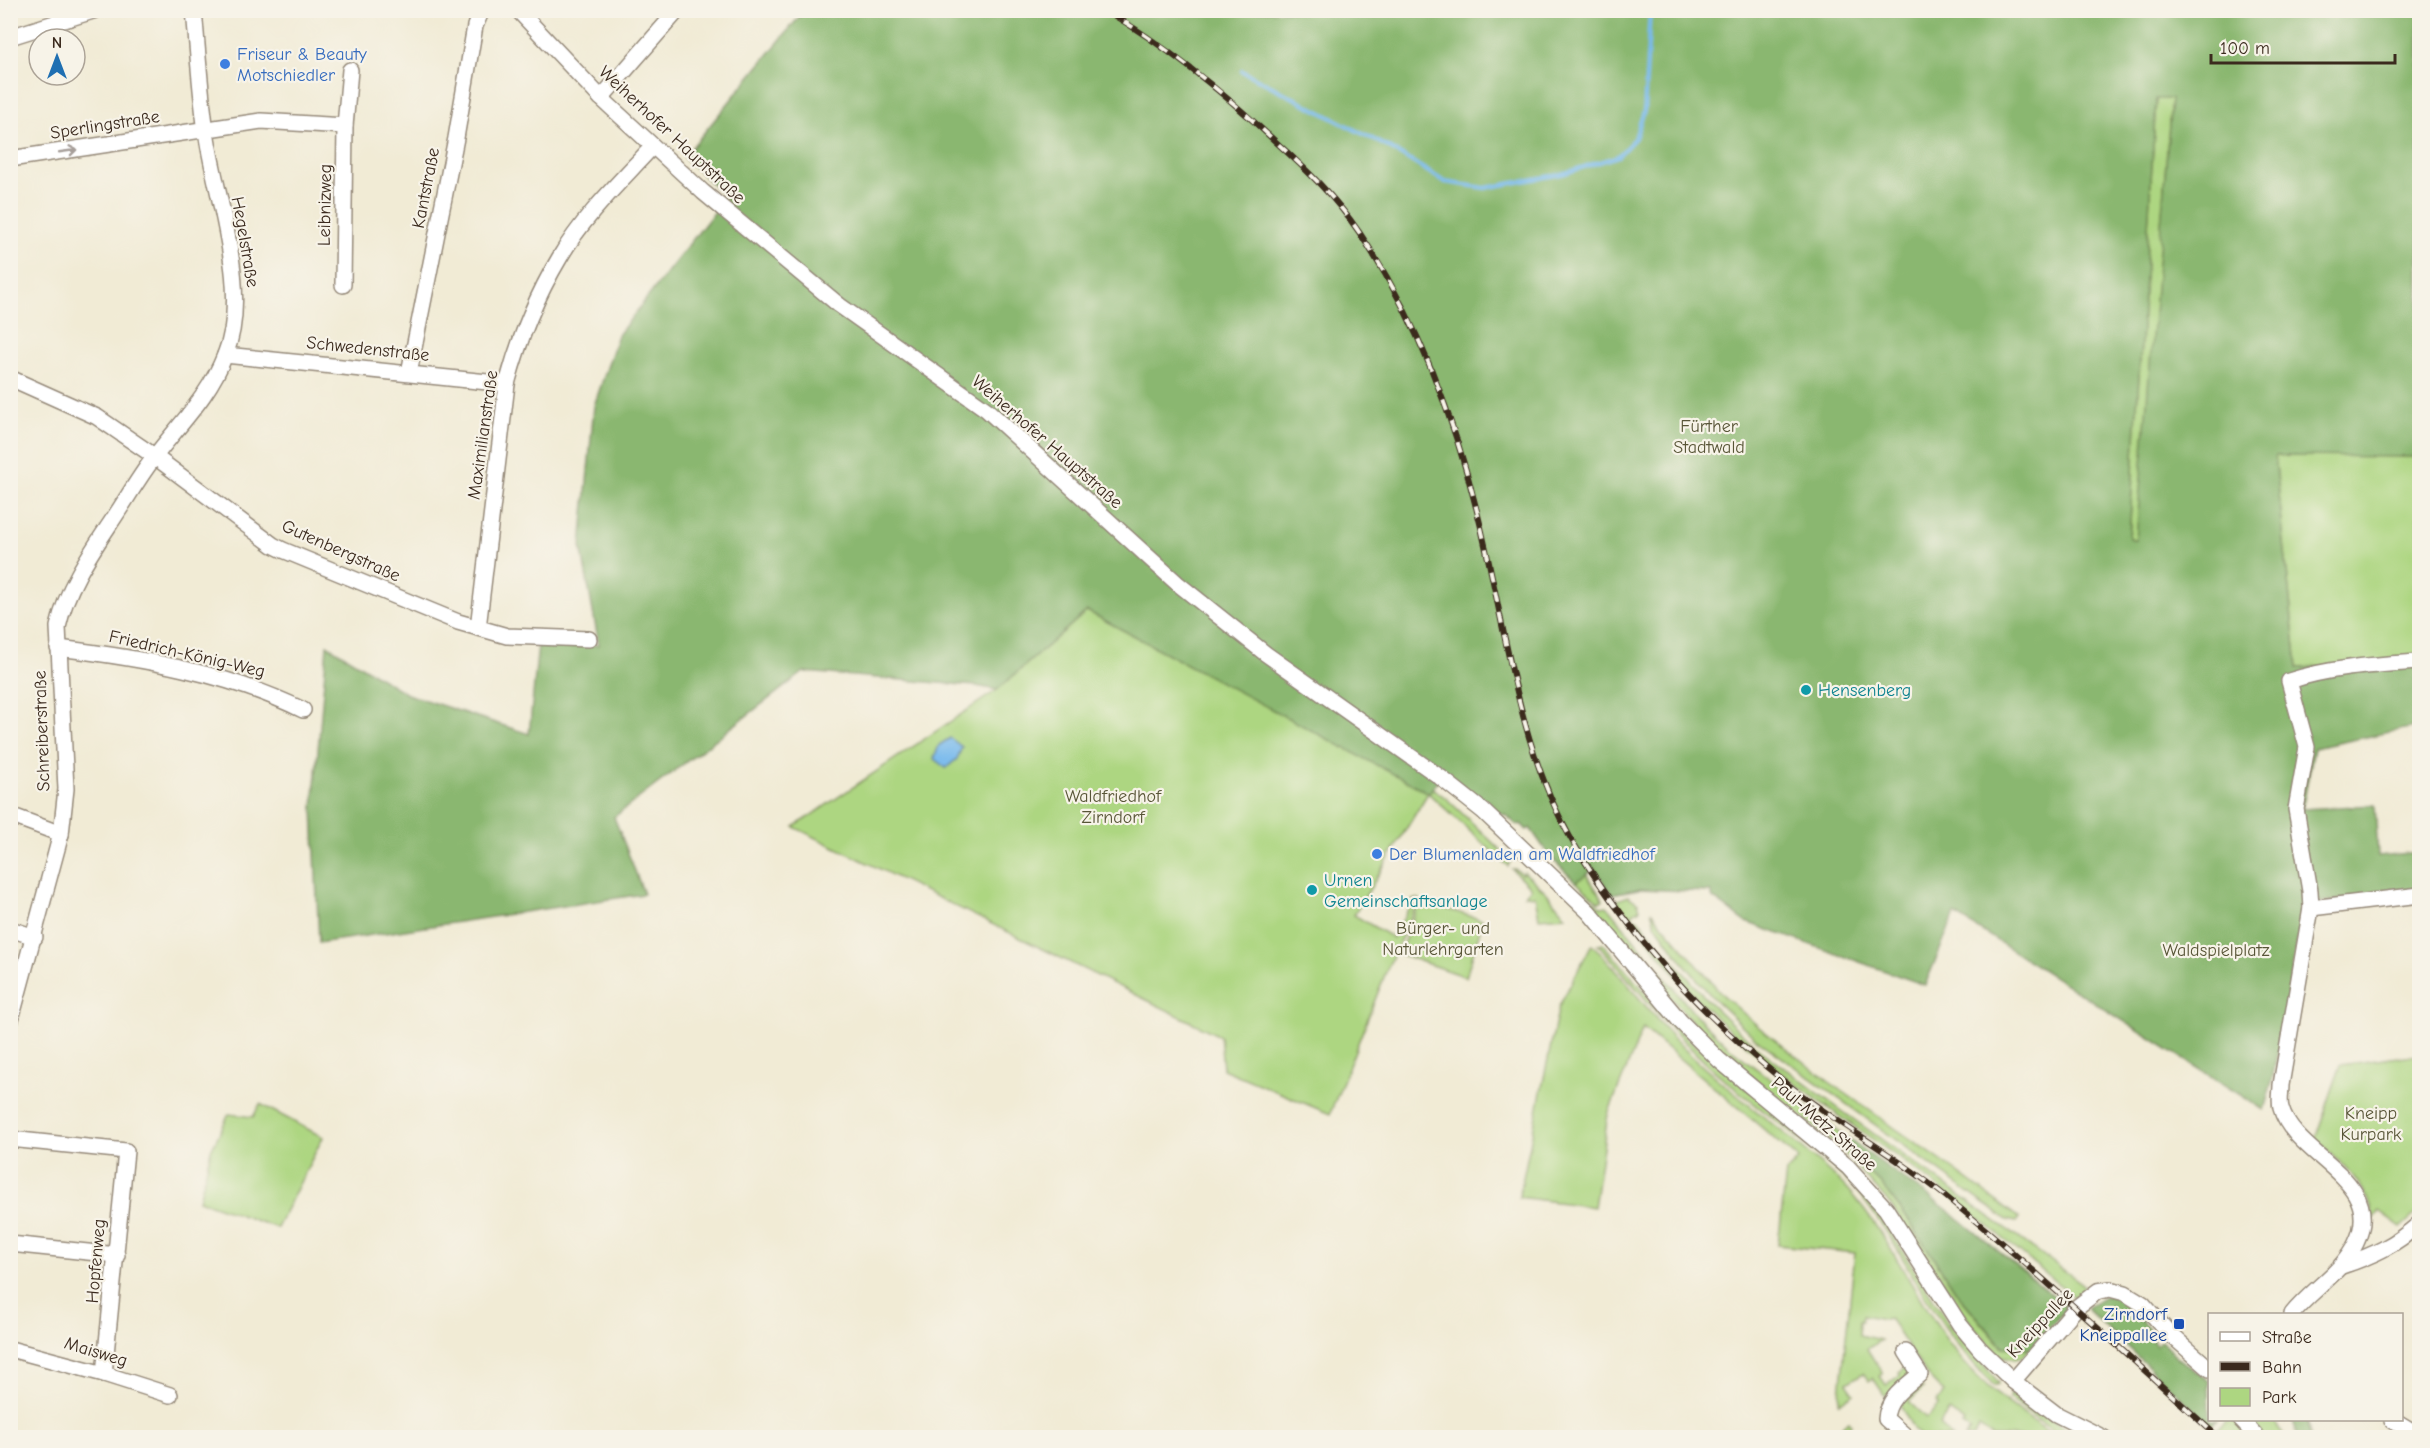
<svg xmlns="http://www.w3.org/2000/svg" width="2430" height="1448" viewBox="0 0 2430 1448" font-family="'Comic Neue',sans-serif">
  <style>
    .green { fill: #add681; stroke: #748050; stroke-width: 1.5 }
    .forest { fill: #8ab76f; stroke: #627046; stroke-width: 1.5; fill-rule: evenodd }
    .water { fill: #78baed; stroke: #5a7286; stroke-width: 1.5 }
    .lines { fill: none; stroke-linecap: round; stroke-linejoin: round }
    .stream { stroke: #78baed; stroke-width: 4 }
    .minor-casing { stroke: #968a7a; stroke-width: 18 }
    .minor { stroke: #fff; stroke-width: 15 }
    .rail-casing { stroke: #3b2a1e; stroke-width: 6 }
    .rail { stroke: #f7f3e8; stroke-width: 4; stroke-dasharray: 11; stroke-linecap: butt }
    .oneway { stroke: #a79f9a }
    .shop-dot { fill: #3f7fe0; stroke: #f7f3e8; stroke-width: 2 }
    .culture-dot { fill: #0f9aa8; stroke: #f7f3e8; stroke-width: 2 }
    .transit-dot { fill: #1a4fb4; stroke: #f7f3e8; stroke-width: 2 }
    .labels { text-anchor: middle; dominant-baseline: central; stroke-width: 4.5; stroke-linejoin: round; paint-order: stroke }
    .shop-label { font-size: 18px; fill: #366cbe; stroke: #f7f3e8; text-anchor: start }
    .street-label { font-size: 18px; fill: #3b2a1e; stroke: #f7f3e8 }
    .park-label { font-size: 18px; fill: #585537; stroke: #f7f3e8 }
    .culture-label { font-size: 18px; fill: #0d838f; stroke: #f7f3e8; text-anchor: start }
    .transit-label { font-size: 18px; fill: #164399; stroke: #f7f3e8; text-anchor: end }
  </style>
  <rect width="100%" height="100%" fill="#f7f3e8"/>
  <filter id="ink" filterUnits="userSpaceOnUse"><feTurbulence type="fractalNoise" baseFrequency=".0167" numOctaves="2"/><feDisplacementMap in="SourceGraphic" scale="12" xChannelSelector="R" yChannelSelector="G"/><feConvolveMatrix kernelMatrix="1 2 1 2 8 2 1 2 1" color-interpolation-filters="sRGB"/></filter>
  <filter id="wash" filterUnits="userSpaceOnUse"><feTurbulence type="fractalNoise" baseFrequency=".008" numOctaves="4" result="noise"/><feDisplacementMap in="SourceGraphic" scale="24" xChannelSelector="R" yChannelSelector="G"/><feGaussianBlur stdDeviation="1.35" result="paint"/><feColorMatrix in="noise" values="0 0 0 0 0 0 0 0 0 0 0 0 0 0 0 0 0 1.4 0 .05"/><feComposite in="paint" operator="in"/></filter>
  <g filter="url(#wash)">
    <rect width="100%" height="100%" fill="#f1ebd5"/>
    <g class="green">
      <path d="M2156,98L2171,99L2137,540L2129,539Z"/>
      <path d="M2275,455L2419,457V664L2297,668Z"/>
      <path d="M1087,611L1428,792L1432,788L1446,798L1511,860L1508,866L1428,793L1354,915L1393,938L1413,900L1419,899L1388,967L1330,1114L1223,1069L1220,1036L794,827L997,690Z"/>
      <path d="M1512,869H1515L1522,874L1524,872L1546,892L1566,916L1539,918L1535,896L1525,895L1531,888Z"/>
      <path d="M1586,874L1603,900L1599,902L1576,882Z"/>
      <path d="M1581,891L1601,907L1607,906L1692,1011L1730,1048L1841,1134L1836,1141L1880,1183L1907,1218L1959,1296L2002,1347L2030,1349L2023,1357L2015,1359L2000,1356L1970,1322L1926,1255L1886,1199L1834,1143L1725,1055L1688,1017Z"/>
      <path d="M1628,896L1638,903L1640,909L1633,913L1632,918L1638,919L1708,1001L1755,1046L1842,1111L2083,1284L2086,1291L2076,1299C2026,1257 1976,1215 1924,1176C1850,1122 1772,1073 1707,1009C1673,976 1648,936 1616,901Z"/>
      <path d="M1420,901L1483,920L1466,977L1399,954Z"/>
      <path d="M1651,911L1722,994L1760,1028L1828,1081L1953,1169L2019,1218L2016,1222L2007,1220L1755,1038L1712,997L1682,961L1655,924Z"/>
      <path d="M1592,944C1629,981 1658,1027 1698,1062C1736,1097 1779,1127 1817,1161C1827,1170 1838,1179 1847,1189C1893,1240 1918,1305 1961,1359C1987,1391 2022,1413 2055,1437H1994L1979,1427L1972,1437H1965L1970,1430L1963,1425L1965,1422L1949,1411L1939,1425L1952,1437H1922L1914,1430L1897,1400L1916,1382L1923,1388L1909,1402L1926,1418L1939,1405L1937,1402L1944,1393L1926,1374L1889,1318L1884,1319L1863,1315L1862,1321H1860L1859,1335L1881,1340L1867,1349L1883,1374L1880,1376L1886,1385L1900,1375L1899,1372L1909,1365L1913,1369L1900,1385L1885,1396L1873,1378L1869,1381L1863,1373L1847,1383L1854,1393L1839,1403L1855,1253L1778,1245L1786,1172L1799,1159L1643,1028L1608,1114L1594,1207L1519,1197L1559,1006Z"/>
      <path d="M1598,944H1603L1682,1033L1840,1168L1876,1208L1949,1324L1999,1383L1997,1385H1993C1970,1361 1949,1335 1931,1306C1905,1265 1885,1222 1851,1185C1808,1140 1754,1108 1708,1065C1668,1028 1634,985 1598,944Z"/>
      <path d="M2419,1054V1211L2401,1227L2379,1211L2373,1219C2367,1183 2341,1162 2315,1139L2341,1065Z"/>
      <path d="M260,1104L323,1137L277,1228L199,1200L211,1150L229,1114L253,1117Z"/>
      <path d="M2010,1393L2078,1437C2053,1438 2029,1412 2009,1398Z"/>
      <path d="M2229,1420H2237L2255,1437H2224L2216,1431Z"/>
      <path d="M2246,1420H2272L2286,1437H2263Z"/>
      <path d="M1849,1421L1851,1424L1845,1435L1849,1437H1835L1837,1430Z"/>
    </g>
    <g class="forest">
      <path d="M804,11H2419V457L2275,456L2297,668L2419,664V726L2314,748L2302,809L2375,805L2378,856L2419,852V891L2304,904L2272,1081L2264,1110L1955,914L1925,985L1746,922L1713,898L1711,892L1638,889L1612,894L1594,869L1576,882L1551,858L1530,828L1527,830L1521,824L1518,826L1507,816L1492,810L1445,771L1429,793L1087,611L997,690L976,686L804,672L614,817L644,894L319,943L313,808L327,645L407,694L529,734L538,645H599L581,546L594,406L618,335L726,197L684,157ZM2156,99H2171L2136,540L2129,538Z"/>
      <path d="M1841,1134L1952,1213L2068,1308L2030,1349L2003,1347L1959,1296L1907,1218L1881,1184L1836,1141Z"/>
      <path d="M2116,1295L2139,1309L2143,1319L2141,1321L2155,1336L2152,1340L2156,1345L2161,1341L2176,1357L2209,1381L2210,1420H2217L2211,1426L2086,1308L2105,1296Z"/>
      <path d="M2293,1420H2306L2311,1437H2298Z"/>
    </g>
    <path class="water" d="M950,738L962,747L957,759L946,768L934,759L939,745Z"/>
    <g class="lines">
      <path class="stream" d="M1242,71L1388,147L1445,182L1485,188L1562,174L1618,156L1635,138L1644,111L1650,10"/>
    </g>
  </g>
  <g filter="url(#ink)">
    <g class="lines">
      <defs>
        <g id="minor">
          <path d="M518,10L601,98L703,192L839,305L987,410L1177,583L1266,654L1440,777L1483,811L1589,912L1680,1021L1719,1060L1848,1167L1886,1209L1960,1325L1980,1349L2013,1381L2056,1414L2104,1438"/>
          <path d="M10,37L96,10"/>
          <path d="M601,98L678,10"/>
          <path d="M10,159L261,121L345,126"/>
          <path d="M343,285L345,126L350,70"/>
          <path d="M225,355L507,384"/>
          <path d="M409,373L456,138L475,26L481,12"/>
          <path d="M10,378L97,417L154,456L273,545L283,550L458,622L507,636L589,639"/>
          <path d="M478,628L507,384C519,339 536,297 560,257C584,216 620,182 652,147"/>
          <path d="M58,648C141,658 228,673 303,710"/>
          <path d="M10,815L61,834"/>
          <path d="M2311,908L2420,895"/>
          <path d="M10,929L35,937"/>
          <path d="M10,1023L61,834L66,789L58,627C68,582 96,546 121,507C132,490 143,471 156,455C182,421 209,396 225,355C251,292 217,202 207,137C200,95 198,52 194,10"/>
          <path d="M10,1139L126,1151L104,1374"/>
          <path d="M10,1244L117,1255"/>
          <path d="M2342,1266C2374,1255 2394,1246 2420,1223"/>
          <path d="M2292,1314C2312,1289 2342,1273 2356,1243C2387,1179 2294,1157 2281,1108C2279,1101 2281,1092 2281,1085L2311,908L2310,891L2296,809L2307,747L2289,681C2332,667 2375,665 2420,662"/>
          <path d="M10,1349L104,1374L170,1395"/>
          <path d="M1906,1352L1920,1374C1905,1387 1887,1398 1886,1419L1908,1438"/>
          <path d="M2013,1381L2077,1307L2098,1291L2110,1289L2125,1293L2143,1304L2169,1333L2210,1369"/>
          <path d="M2241,1420L2258,1438"/>
          <path d="M2392,1420L2420,1437"/>
        </g>
      </defs>
      <use href="#minor" class="minor-casing"/>
      <use href="#minor" class="minor"/>
      <defs>
        <path id="rail" d="M1105,10C1168,47 1223,92 1276,142C1306,169 1336,198 1359,232C1423,327 1463,442 1487,554C1510,656 1524,767 1582,857C1638,945 1708,1021 1790,1086C1839,1125 1895,1155 1944,1195C2039,1272 2128,1356 2219,1438"/>
      </defs>
      <use href="#rail" class="rail-casing"/>
      <use href="#rail" class="rail"/>
    </g>
    <defs><path id="oneway-shaft" d="M-6 0H5M1.5-3L5.5 0L1.5 3" fill="none" stroke-width="1.6" stroke-linecap="round" stroke-linejoin="round" transform="scale(1.5)"/></defs>
    <use class="oneway" href="#oneway-shaft" transform="translate(68 151) rotate(-8)"/>
  </g>
  <g class="shop-dot">
    <circle cx="225" cy="64" r="6"/>
    <circle cx="1377" cy="854" r="6"/>
  </g>
  <g class="culture-dot">
    <circle cx="1806" cy="690" r="6"/>
    <circle cx="1312" cy="890" r="6"/>
  </g>
  <rect class="transit-dot" x="2173" y="1318" width="12" height="12" rx="3"/>
  <g class="labels">
    <g class="shop-label">
      <text x="237" y="54">Friseur &amp; Beauty<tspan x="237" dy="21">Motschiedler</tspan></text>
      <text x="1389" y="854">Der Blumenladen am Waldfriedhof</text>
    </g>
    <g class="street-label">
      <text transform="translate(105 125) rotate(-9)">Sperlingstraße</text>
      <text transform="translate(672 135) rotate(43)">Weiherhofer Hauptstraße</text>
      <text transform="translate(426 188) rotate(-79)">Kantstraße</text>
      <text transform="translate(325 205) rotate(-89)">Leibnizweg</text>
      <text transform="translate(245 242) rotate(80)">Hegelstraße</text>
      <text transform="translate(368 349) rotate(6)">Schwedenstraße</text>
      <text transform="translate(483 435) rotate(-82)">Maximilianstraße</text>
      <text transform="translate(1047 442) rotate(41)">Weiherhofer Hauptstraße</text>
      <text transform="translate(341 551) rotate(24)">Gutenbergstraße</text>
      <text transform="translate(187 654) rotate(13)">Friedrich-König-Weg</text>
      <text transform="translate(42 731) rotate(-92)">Schreiberstraße</text>
      <text transform="translate(1824 1124) rotate(41)">Paul-Metz-Straße</text>
      <text transform="translate(96 1261) rotate(-85)">Hopfenweg</text>
      <text transform="translate(2040 1323) rotate(-47)">Kneippallee</text>
      <text transform="translate(96 1352) rotate(17)">Maisweg</text>
    </g>
    <g class="park-label">
      <text x="1709" y="426">Fürther<tspan x="1709" dy="21">Stadtwald</tspan></text>
      <text x="1113" y="796">Waldfriedhof<tspan x="1113" dy="21">Zirndorf</tspan></text>
      <text x="1443" y="928">Bürger- und<tspan x="1443" dy="21">Naturlehrgarten</tspan></text>
      <text x="2216" y="950">Waldspielplatz</text>
      <text x="2371" y="1113">Kneipp<tspan x="2371" dy="21">Kurpark</tspan></text>
    </g>
    <g class="culture-label">
      <text x="1818" y="690">Hensenberg</text>
      <text x="1324" y="880">Urnen<tspan x="1324" dy="21">Gemeinschaftsanlage</tspan></text>
    </g>
    <g class="transit-label">
      <text x="2167" y="1314">Zirndorf<tspan x="2167" dy="21">Kneippallee</tspan></text>
    </g>
  </g>
  <rect width="2430" height="1448" fill="none" stroke="#f7f3e8" stroke-width="36"/>
  <rect x="2208" y="1313" width="195" height="108" fill="#f7f3e8" stroke="#aca397" stroke-width="1.5"/>
  <rect x="2220" y="1332" width="30" height="9" fill="#ffffff" stroke="#aca397" stroke-width="1.5"/>
  <text x="2262" y="1343" font-size="18" fill="#3b2a1e">Straße</text>
  <rect x="2220" y="1362" width="30" height="9" fill="#3b2a1e" stroke="#aca397" stroke-width="1.5"/>
  <text x="2262" y="1373" font-size="18" fill="#3b2a1e">Bahn</text>
  <rect x="2220" y="1388" width="30" height="18" fill="#add681" stroke="#aca397" stroke-width="1.5"/>
  <text x="2262" y="1403" font-size="18" fill="#3b2a1e">Park</text>
  <g transform="translate(57 57)"><circle r="28" fill="#f7f3e8" stroke="#aca397" stroke-width="1.5"/>
  <path d="M0-4.5L10 22L0 15L-10 22Z" fill="#1f6fb2"/>
  <text y="-9" font-size="16" font-weight="bold" text-anchor="middle" fill="#3b2a1e">N</text>
  </g>
  <path d="M2211 54v9h184v-9" fill="none" stroke="#3b2a1e" stroke-width="3"/>
  <text x="2220" y="54" font-size="18" fill="#3b2a1e" stroke="#f7f3e8" stroke-width="4.5" paint-order="stroke">100 m</text>
</svg>
